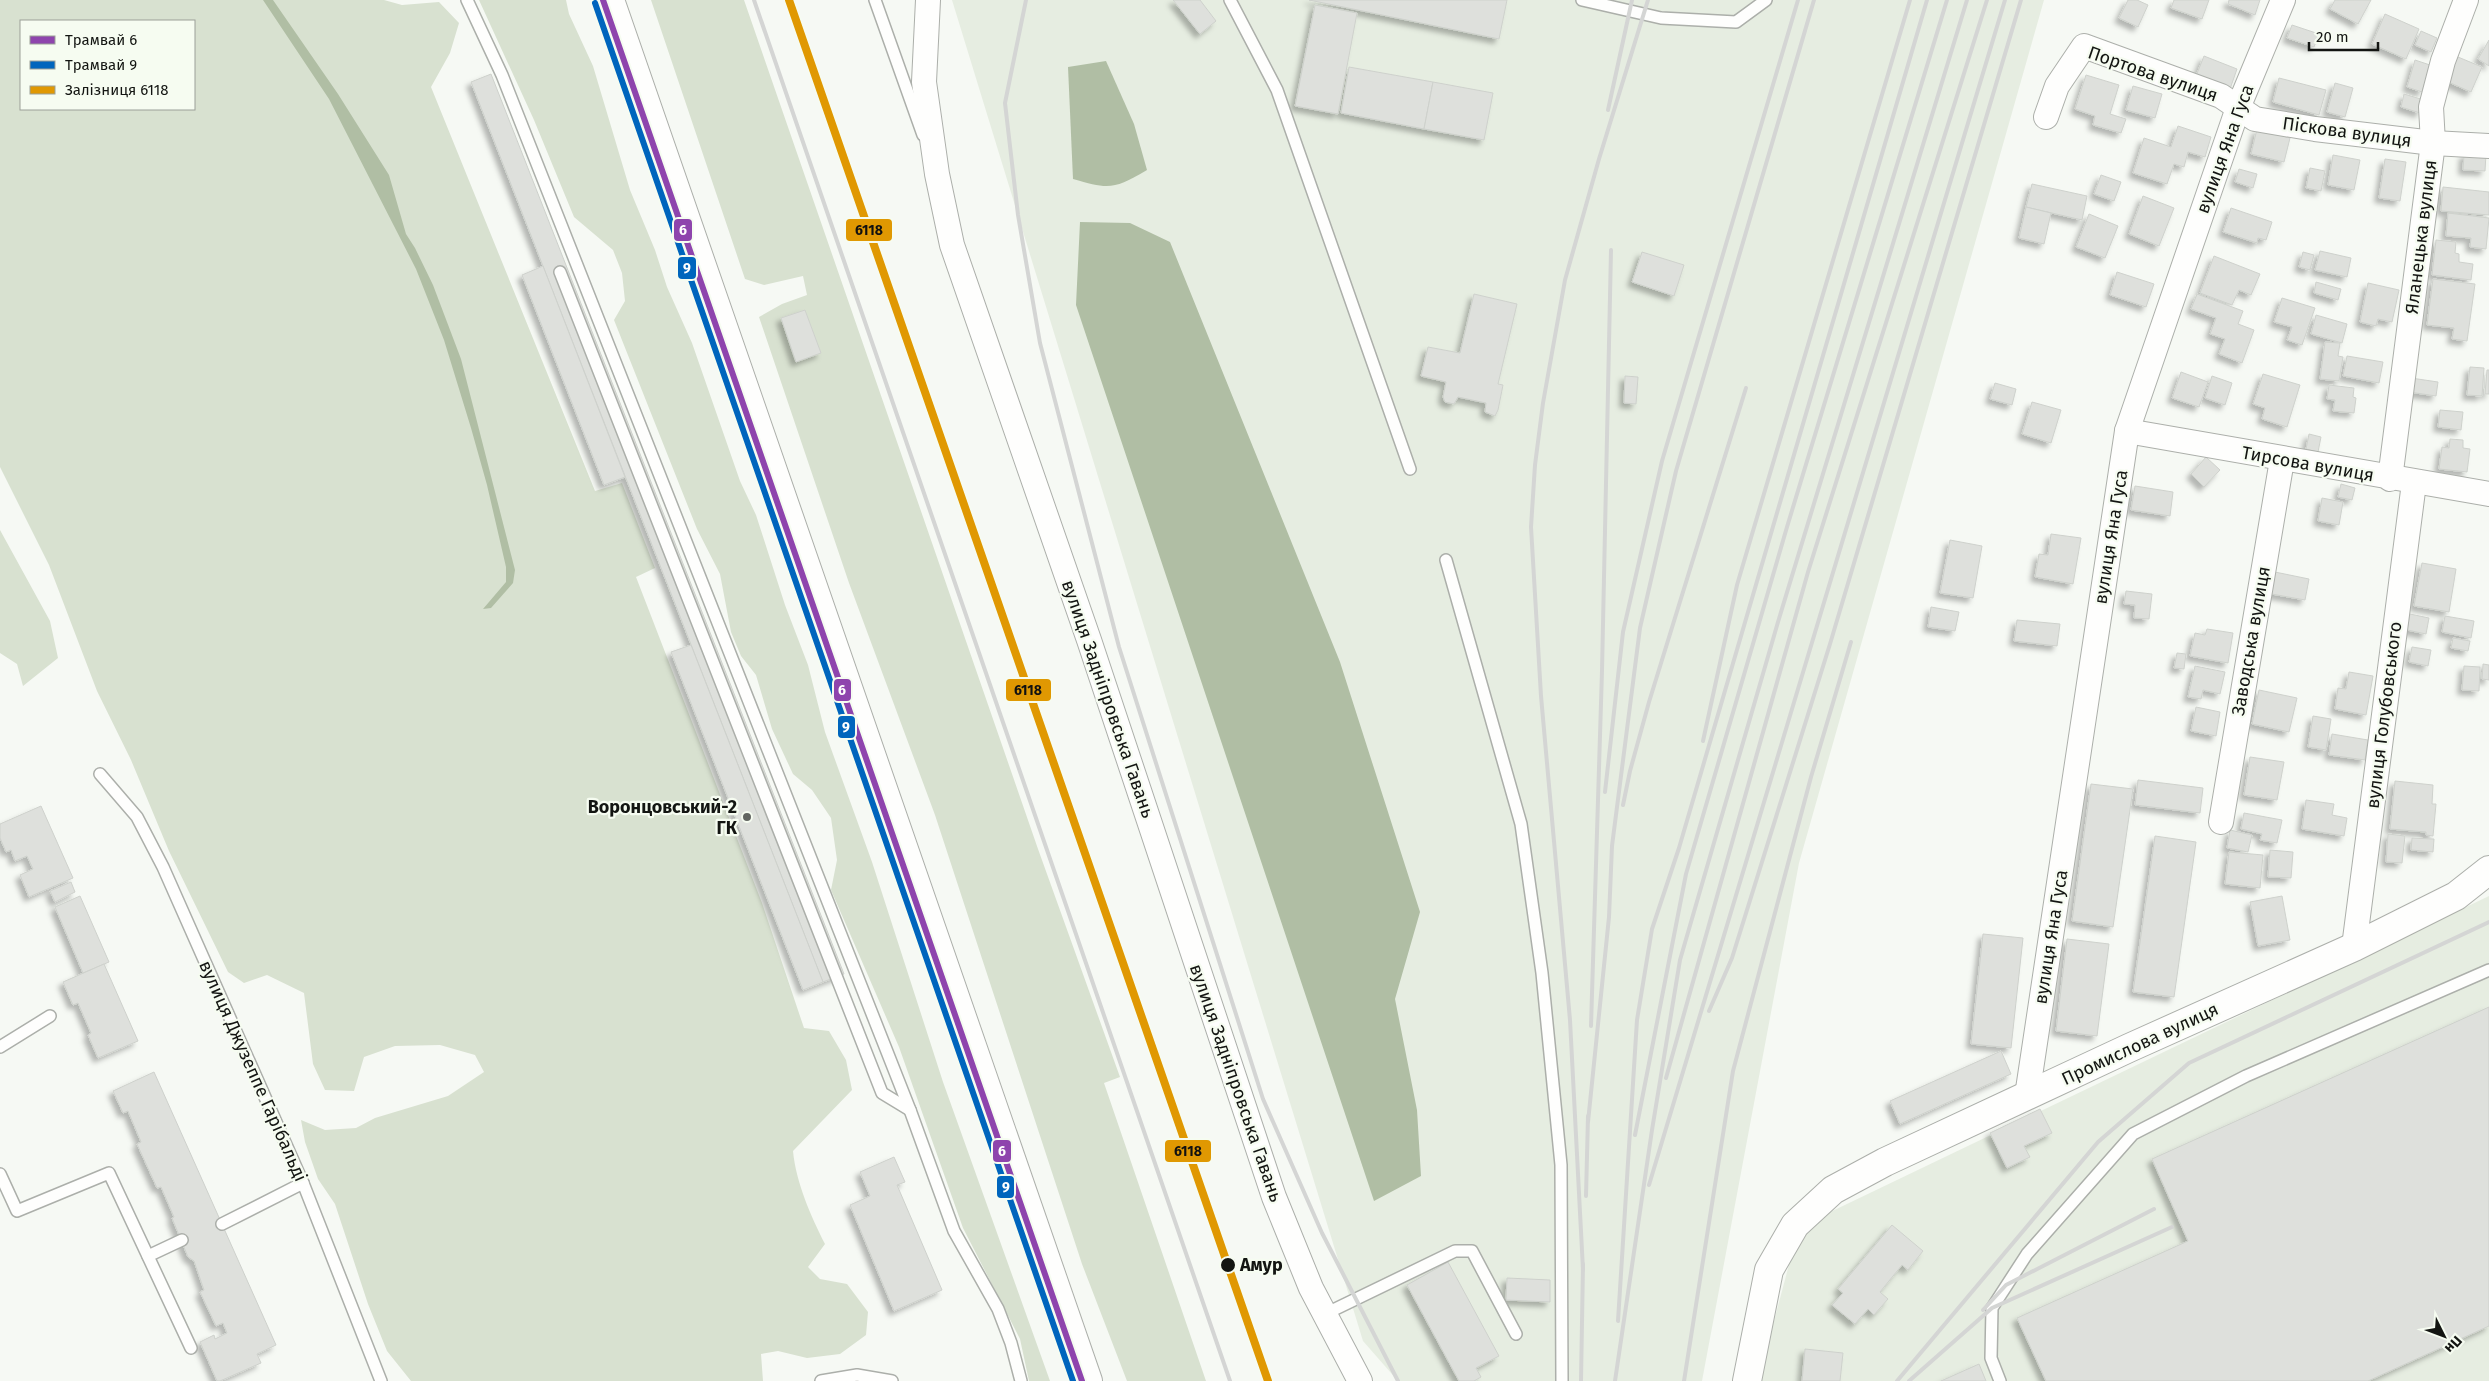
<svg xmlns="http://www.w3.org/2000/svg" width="2489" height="1381" viewBox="0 0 2489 1381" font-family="'Fira Sans',sans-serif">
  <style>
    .built { fill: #e6ede1 }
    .green { fill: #d8e1d0; fill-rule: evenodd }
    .water { fill: #b0bea4 }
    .building { fill: #dee0dc; stroke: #ced1cc; filter: url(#shadow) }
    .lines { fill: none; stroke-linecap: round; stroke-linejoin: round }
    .service-casing { stroke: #acafaa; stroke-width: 14 }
    .minor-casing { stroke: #acafaa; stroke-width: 26 }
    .tertiary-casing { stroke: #acafaa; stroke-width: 30 }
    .secondary-casing { stroke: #acafaa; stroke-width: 30 }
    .service { stroke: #fefefd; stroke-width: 11 }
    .minor { stroke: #fefefd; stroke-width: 24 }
    .tertiary { stroke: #fefefd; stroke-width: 28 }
    .secondary { stroke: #fefefd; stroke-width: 28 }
    .rail { stroke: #d4d5d4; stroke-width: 4 }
    .rail-1-casing { stroke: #f6fcf1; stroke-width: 11 }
    .rail-1 { stroke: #e09802; stroke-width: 8 }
    .tram-1-casing { stroke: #f6fcf1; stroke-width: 10 }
    .tram-2-casing { stroke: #f6fcf1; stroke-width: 10 }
    .tram-1 { stroke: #8e44ad; stroke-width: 6 }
    .tram-2 { stroke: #0065bd; stroke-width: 6 }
    .poi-dot { fill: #626561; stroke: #f6fcf1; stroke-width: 2 }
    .stop-dot { fill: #131512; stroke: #f6fcf1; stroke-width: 2 }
    .labels { text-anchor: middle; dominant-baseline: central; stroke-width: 4.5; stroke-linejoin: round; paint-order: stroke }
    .street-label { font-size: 18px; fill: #131512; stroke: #f6fcf1 }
    .poi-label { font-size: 18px; font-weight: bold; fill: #131512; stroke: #f6fcf1; text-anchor: end }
    .stop-label { font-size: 18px; font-weight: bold; fill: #131512; stroke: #f6fcf1; text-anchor: start }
    .line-badge { stroke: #f6fcf1; stroke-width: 2 }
    .badge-label { font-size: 14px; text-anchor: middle; font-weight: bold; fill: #fff }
    .pale-badge-label { font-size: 14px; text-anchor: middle; font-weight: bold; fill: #111 }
  </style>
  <defs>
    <filter id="shadow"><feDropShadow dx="-4.5" dy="4.5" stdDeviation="2.5" flood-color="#0004"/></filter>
  </defs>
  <rect width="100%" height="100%" fill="#f6f9f4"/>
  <g class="built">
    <path d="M952,0H2044L1799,863L1702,1381H1398L1363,1341Z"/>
    <path d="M2489,896V1381H1758L1799,1227Z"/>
  </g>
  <g class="green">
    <path d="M0,0H384L402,5L439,2L459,23L450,53L431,87L595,491L622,483L655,568L636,577L762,903L804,1028L829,1031L846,1060L852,1090L793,1151C796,1183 811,1216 825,1244L808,1267L820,1279L847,1284L868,1312L866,1335L840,1354L807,1358L778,1351L761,1354L763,1381H411L387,1351L368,1304L335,1204L318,1179L305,1142L301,1120L325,1130L356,1128L375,1118L448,1096L484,1072L475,1055L440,1045L395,1046L364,1057L354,1091L325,1090L313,1064L304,993L267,975L244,983L228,972L169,851L131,760L97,691L49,565L0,467ZM21,21H194V109H21Z"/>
    <path d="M479,0H566L569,14L593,66L630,190L655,250L667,287L692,343L740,481L756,515L785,605L808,665L825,732L872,862L943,1082L1050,1381H1029L1020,1339L963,1228L899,1047L831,890L837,860L831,818L812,790L793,774L772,729L756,675L741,656L731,632L720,574L697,529L614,320L625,301L622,273L613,250L574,217L534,120Z"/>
    <path d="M651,0H744L1038,849L1120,1077L1104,1083L1206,1381H1127L1082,1264L935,815L849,583L759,317L782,304L807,295L803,276L764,285L745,279Z"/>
    <path d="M0,530L50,621L58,658L23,686L17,664L0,653Z"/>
  </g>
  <g class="water">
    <path d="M263,0H273L338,94L389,175L406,234L415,248L433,285L461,359L515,570L513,583L491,608L483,609L506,582V567L487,485L471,428L444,340L416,269L329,99Z"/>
    <path d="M1106,61L1134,124L1147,170C1114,189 1110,190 1073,179L1068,67Z"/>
    <path d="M1080,222L1130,223L1170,242L1340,662L1420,912L1395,999L1417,1110L1421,1176L1374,1201L1076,305Z"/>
  </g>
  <g class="building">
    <path d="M1173,0H1200L1216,21L1200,34Z"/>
    <path d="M1309,0H1507L1499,39Z"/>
    <path d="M2128,0H2137L2148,5L2138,27L2119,18Z"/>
    <path d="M2174,0H2209L2202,19L2171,8Z"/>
    <path d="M2229,0H2260L2255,15L2228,4Z"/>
    <path d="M2335,0H2371L2358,24L2330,9Z"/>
    <path d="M1315,5L1357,13L1338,114L1295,106Z"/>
    <path d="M2385,14L2419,29L2406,59L2372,44Z"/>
    <path d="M2292,25L2319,34L2314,47L2287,38Z"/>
    <path d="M2421,31L2437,38L2431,52L2415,45Z"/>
    <path d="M2489,40V66L2478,59Z"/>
    <path d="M2204,56L2237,69L2230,89L2196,76Z"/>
    <path d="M2458,57L2482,67L2471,92L2446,81Z"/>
    <path d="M2415,60L2430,65L2422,92L2407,87Z"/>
    <path d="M1349,67L1433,82L1424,129L1341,113Z"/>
    <path d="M491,74L844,974L823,982L471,82Z"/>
    <path d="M2086,75L2119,85L2110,114L2126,119L2121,133L2093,125L2095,116L2075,109Z"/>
    <path d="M2279,78L2326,90L2319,115L2273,102Z"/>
    <path d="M1433,82L1493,93L1484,140L1424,129Z"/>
    <path d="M2335,83L2353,88L2345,117L2327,112Z"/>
    <path d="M2133,86L2162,94L2155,118L2126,110Z"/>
    <path d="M2404,94L2424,100L2420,113L2401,107Z"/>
    <path d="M2178,126L2211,137L2205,157L2188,152L2184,167L2174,164L2167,184L2133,173L2144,138L2171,147Z"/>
    <path d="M2257,129L2290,138L2284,162L2251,154Z"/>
    <path d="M2464,154H2486L2485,171L2463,170Z"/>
    <path d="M2333,155L2360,160L2354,190L2328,185Z"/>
    <path d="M2385,159L2406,162L2400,201L2379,198Z"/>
    <path d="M2310,168L2325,171L2321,191L2306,188Z"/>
    <path d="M2239,169L2257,174L2253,188L2235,182Z"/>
    <path d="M2101,175L2121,182L2114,201L2094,194Z"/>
    <path d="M2032,184L2087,196L2082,220L2026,207Z"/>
    <path d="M2443,187L2489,192V215L2441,211Z"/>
    <path d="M2143,196L2174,208L2159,246L2129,234Z"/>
    <path d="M2026,207L2051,213L2044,244L2019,238Z"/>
    <path d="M2231,208L2272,222L2266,240L2258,238L2257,243L2223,232Z"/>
    <path d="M2448,213L2489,218L2486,249L2470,247L2471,238L2446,236Z"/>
    <path d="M2089,214L2118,226L2105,258L2076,247Z"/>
    <path d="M2436,240L2456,242L2455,253L2459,254V262L2473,264L2471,280L2432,275Z"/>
    <path d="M2320,251L2351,258L2347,277L2315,270Z"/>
    <path d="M1642,252L1684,265L1674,296L1632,282Z"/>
    <path d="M2303,252L2314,255L2310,270L2299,267Z"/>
    <path d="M2214,256L2260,274L2251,295L2239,290L2232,305L2200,293Z"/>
    <path d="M543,266L625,477L604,485L522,275Z"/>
    <path d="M2117,272L2154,284L2146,307L2110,295Z"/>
    <path d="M2433,279L2475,284L2467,341L2452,339L2454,328L2427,325Z"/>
    <path d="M2316,282L2341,289L2338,300L2314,293Z"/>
    <path d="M2368,283L2399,290L2392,322L2378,319L2376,326L2360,322Z"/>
    <path d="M1474,294L1517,304L1498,384L1503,385L1498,410L1495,416L1485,412L1486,403L1458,397L1454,404L1445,402L1443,397L1446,382L1421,376L1428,347L1460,353Z"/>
    <path d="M2197,294L2243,311L2238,324L2254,330L2242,363L2219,354L2225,339L2210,334L2216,318L2191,309Z"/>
    <path d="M2282,298L2315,308L2302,345L2287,340L2292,327L2274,322Z"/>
    <path d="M805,310L821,353L796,362L781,318Z"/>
    <path d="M2316,315L2347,324L2342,343L2311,334Z"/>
    <path d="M2325,342L2340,343L2338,356L2343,357L2339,381L2320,379Z"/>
    <path d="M2347,356L2383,362L2379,383L2343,376Z"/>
    <path d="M2470,367L2484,368L2482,396L2467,395Z"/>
    <path d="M2487,370H2489V394H2485Z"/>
    <path d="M2181,372L2208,382L2199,407L2172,398Z"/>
    <path d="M2263,374L2300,385L2287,427L2262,419L2265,408L2253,404Z"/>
    <path d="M1625,376L1638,377L1636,404L1624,403Z"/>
    <path d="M2212,376L2232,383L2225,405L2205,398Z"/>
    <path d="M2411,378L2438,382L2436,396L2409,392Z"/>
    <path d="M1995,383L2016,389L2012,405L1990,399Z"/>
    <path d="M2329,385L2354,388L2353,397L2356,398L2354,413L2333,411L2335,400L2327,399Z"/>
    <path d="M2032,402L2061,410L2051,443L2022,434Z"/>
    <path d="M2440,410L2463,412L2461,430L2438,427Z"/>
    <path d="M2309,434L2321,437L2318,452L2306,449Z"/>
    <path d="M2450,439L2463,440V448L2470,449L2467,472L2439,469L2442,447L2449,448Z"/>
    <path d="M2206,457L2220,470L2204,487L2191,474Z"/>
    <path d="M2341,484L2355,488L2352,500L2338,497Z"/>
    <path d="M2135,486L2173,492L2170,516L2131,510Z"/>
    <path d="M2322,498L2343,502L2339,525L2318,521Z"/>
    <path d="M2051,534L2081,538L2073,584L2035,577L2039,554L2048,555Z"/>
    <path d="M1950,540L1982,546L1973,598L1940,593Z"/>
    <path d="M2422,563L2456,569L2449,612L2414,606Z"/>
    <path d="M2270,571L2309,579L2305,600L2266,593Z"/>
    <path d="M2126,591L2152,594L2149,619L2134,618L2135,605L2124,604Z"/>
    <path d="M1931,607L1959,612L1955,631L1928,627Z"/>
    <path d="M2410,614L2429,618L2426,634L2407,630Z"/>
    <path d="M2445,616L2474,621L2471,638L2442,632Z"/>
    <path d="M2017,620L2060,624L2057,646L2014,641Z"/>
    <path d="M2207,629L2233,633L2228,663L2190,656L2195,633L2205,635Z"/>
    <path d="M2453,638L2470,641L2468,651L2451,648Z"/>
    <path d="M691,645L823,982L803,990L671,652Z"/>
    <path d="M2412,647L2431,650L2428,666L2409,662Z"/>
    <path d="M2177,653L2186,654L2184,669L2174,668Z"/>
    <path d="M2483,664L2489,665V680L2482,679Z"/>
    <path d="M2195,666L2225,672L2220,694L2203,690L2201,699L2188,697Z"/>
    <path d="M2464,666L2480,667L2479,691L2462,690Z"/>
    <path d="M2349,672L2373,676L2366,715L2335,709L2338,688L2346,689Z"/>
    <path d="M2259,690L2297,698L2289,732L2252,724Z"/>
    <path d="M2196,707L2220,712L2216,736L2191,731Z"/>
    <path d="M2313,716L2331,719L2326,750L2308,747Z"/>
    <path d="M2332,734L2368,740L2365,760L2329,755Z"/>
    <path d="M2250,757L2284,762L2277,800L2244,795Z"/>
    <path d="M2138,780L2203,788L2200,813L2135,805Z"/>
    <path d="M2395,781L2433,785L2432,804H2436L2433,836L2426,835V832L2390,829Z"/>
    <path d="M2091,784L2133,789L2113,927L2072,921Z"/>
    <path d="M2306,800L2334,804L2332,815L2347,818L2344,836L2302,829Z"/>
    <path d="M41,806L73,878L29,897L20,875L33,869L27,856L15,861L11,850L6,852L0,838V824Z"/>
    <path d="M2244,813L2282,820L2277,843L2260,840L2262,834L2241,829Z"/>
    <path d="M2230,830L2252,835L2248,852L2227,848Z"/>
    <path d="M2388,834L2405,836L2402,863L2386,862Z"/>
    <path d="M2155,836L2196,842L2174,997L2133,992Z"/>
    <path d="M2412,838L2434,839L2433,852L2411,850Z"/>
    <path d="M2270,850L2293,852L2291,878L2268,877Z"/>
    <path d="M2229,852L2263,855L2260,888L2225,884Z"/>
    <path d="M71,882L75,892L55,902L50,891Z"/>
    <path d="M80,896L109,962L83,973L55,907Z"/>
    <path d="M2282,896L2290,940L2258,946L2250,902Z"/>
    <path d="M1983,934L2023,938L2011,1048L1971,1044Z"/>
    <path d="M2067,939L2109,944L2097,1036L2056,1031Z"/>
    <path d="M104,964L138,1041L98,1058L88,1035L91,1033L78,1003L73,1005L63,982Z"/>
    <path d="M2489,1007V1326L2368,1381H2046L2017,1318L2188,1241L2152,1159Z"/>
    <path d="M2001,1051L2011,1074L1900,1124L1890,1101Z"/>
    <path d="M154,1072L276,1345L257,1354L261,1363L220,1381H217L200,1342L214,1335L215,1339L227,1333L223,1323L216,1326L200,1292L204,1290L194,1261L188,1257L172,1218L174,1217L161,1187L157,1188L137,1144L141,1142L128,1111L123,1113L113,1091Z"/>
    <path d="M2040,1109L2052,1133L2024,1146L2030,1157L2007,1168L1990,1133Z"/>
    <path d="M894,1157L905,1182L897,1185L942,1290L894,1311L850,1205L870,1196L860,1172Z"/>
    <path d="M1892,1225L1923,1251L1908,1270L1902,1265L1880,1292L1888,1299L1874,1315L1868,1309L1855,1324L1832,1305L1843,1293L1838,1289Z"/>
    <path d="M1448,1262L1499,1356L1476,1368L1481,1377L1474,1381H1459L1407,1285Z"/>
    <path d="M1507,1278L1550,1280V1302L1506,1300Z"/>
    <path d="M1805,1349L1843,1353L1840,1381H1802Z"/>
    <path d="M1979,1364L1986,1381H1941Z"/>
  </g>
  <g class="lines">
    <defs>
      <g id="service">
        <path d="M467,0L502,75L910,1110L954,1231L998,1309L1011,1343L1021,1381"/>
        <path d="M875,0L923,135"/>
        <path d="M1230,0L1277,90L1410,469"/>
        <path d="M1582,0L1661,18L1736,22L1766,0"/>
        <path d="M560,272L882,1093L910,1110"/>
        <path d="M1446,560L1521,824L1542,973L1561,1165L1562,1381"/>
        <path d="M100,774L137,817L163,867L303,1183L381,1381"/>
        <path d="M0,1047L50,1016"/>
        <path d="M0,1174L17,1211L109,1173L191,1348"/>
        <path d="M222,1224L303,1183"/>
        <path d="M148,1256L182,1240"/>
        <path d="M1325,1314L1455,1251H1472L1516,1334"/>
        <path d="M821,1381L857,1375L892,1381"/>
        <path d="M2000,1381L1991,1358L1992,1308L2027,1254L2133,1134L2246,1076L2489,970"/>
      </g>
      <g id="minor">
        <path d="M928,0L924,82L937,174L952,245L1089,640L1274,1197L1311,1288L1360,1381"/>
        <path d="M2046,117L2057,86L2084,46L2221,96L2255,119L2315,129L2433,143L2489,146"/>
        <path d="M2127,431L2489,494"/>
        <path d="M2390,479L2433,143L2431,107L2443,61L2466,0"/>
        <path d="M2221,822L2282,460"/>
        <path d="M2354,947L2414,483"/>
        <path d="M2027,1096L2127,431L2238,108L2283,0"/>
      </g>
      <path id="tertiary" d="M1747,1381L1769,1270L1795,1225L1833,1190L1885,1162L2129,1048L2354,947L2456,896L2489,870"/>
      <path id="secondary" d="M610,0L1088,1381"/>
    </defs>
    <use href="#service" class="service-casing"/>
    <use href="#minor" class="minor-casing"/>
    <use href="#tertiary" class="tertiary-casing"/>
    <use href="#secondary" class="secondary-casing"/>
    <use href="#service" class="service"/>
    <use href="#minor" class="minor"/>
    <use href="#tertiary" class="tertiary"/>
    <use href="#secondary" class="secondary"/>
    <g class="rail">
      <path d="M754,0L1230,1381"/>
      <path d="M1026,0L1005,103L1018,215L1040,343L1119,647L1263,1099L1322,1233L1398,1381"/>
      <path d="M1608,110L1632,0"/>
      <path d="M1703,741L1737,585L1910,0"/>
      <path d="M1605,792L1623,632L1662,461L1798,0"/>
      <path d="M1623,805L1630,771L1649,702L1746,388"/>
      <path d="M1709,1011L1732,958L1830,644L2021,0"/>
      <path d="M1591,1026L1602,671L1611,250"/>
      <path d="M1666,1078L1808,572L1987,0"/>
      <path d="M1588,1122L1609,917L1612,846L1640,628L1676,471L1814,0"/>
      <path d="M1635,1135L1686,874L1787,527L1947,0"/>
      <path d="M1649,1185L2005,0"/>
      <path d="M1586,1196L1588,1116"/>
      <path d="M1583,1270L1570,1020L1541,696L1531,527L1535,465L1543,403L1565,280L1599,159L1648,0"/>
      <path d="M1983,1310L2006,1285L2154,1209"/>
      <path d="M1618,1321L1637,1020L1652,929L1679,848L1927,0"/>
      <path d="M1581,1381L1583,1264"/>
      <path d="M1615,1381L1652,1130L1680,960L1778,622L1967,0"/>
      <path d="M1684,1381L1733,1071L1811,777L1851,642"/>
      <path d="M1897,1381L2098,1142L2189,1063L2489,922"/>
      <path d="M1909,1381L1992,1308L2172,1227"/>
    </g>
    <defs>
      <path id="rail-1" d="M789,0L1268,1381"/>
    </defs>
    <use href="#rail-1" class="rail-1-casing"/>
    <use href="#rail-1" class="rail-1"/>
    <defs>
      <path id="tram-1" d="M603,0L1082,1381"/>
      <path id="tram-2" d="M595,3L1073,1381"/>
    </defs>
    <use href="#tram-1" class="tram-1-casing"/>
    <use href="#tram-2" class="tram-2-casing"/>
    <use href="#tram-1" class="tram-1"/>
    <use href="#tram-2" class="tram-2"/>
  </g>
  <circle class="poi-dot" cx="747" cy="817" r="5"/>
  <circle class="stop-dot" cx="1228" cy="1265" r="8"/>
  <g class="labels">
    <g class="street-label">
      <text transform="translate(2153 74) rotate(19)">Портова вулиця</text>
      <text transform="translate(2347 132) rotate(8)">Піскова вулиця</text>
      <text transform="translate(2225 149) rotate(-70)">вулиця Яна Гуса</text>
      <text transform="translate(2421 237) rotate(-83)">Яланецька вулиця</text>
      <text transform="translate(2308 464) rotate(10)">Тирсова вулиця</text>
      <text transform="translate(2111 537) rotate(-81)">вулиця Яна Гуса</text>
      <text transform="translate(2251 641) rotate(-80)">Заводська вулиця</text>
      <text transform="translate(1108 699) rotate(71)">вулиця Задніпровська Гавань</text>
      <text transform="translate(2384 715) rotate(-83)">вулиця Голубовського</text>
      <text transform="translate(2051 937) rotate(-81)">вулиця Яна Гуса</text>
      <text transform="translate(2140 1044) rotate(-25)">Промислова вулиця</text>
      <text transform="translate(253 1071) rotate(66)">вулиця Джузеппе Гарібальді</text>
      <text transform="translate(1236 1083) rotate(71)">вулиця Задніпровська Гавань</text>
    </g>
    <g class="poi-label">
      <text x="737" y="807">Воронцовський-2<tspan x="737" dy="21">ГК</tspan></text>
    </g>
    <g class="stop-label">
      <text x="1240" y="1265">Амур</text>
    </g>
  </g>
  <g class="line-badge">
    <rect x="673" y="218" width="20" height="24" rx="5" fill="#8e44ad"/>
    <rect x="845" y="218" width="48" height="24" rx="5" fill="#e09802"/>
    <rect x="677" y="256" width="20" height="24" rx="5" fill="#0065bd"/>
    <rect x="833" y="678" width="19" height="24" rx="5" fill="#8e44ad"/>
    <rect x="1005" y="678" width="47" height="24" rx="5" fill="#e09802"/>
    <rect x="837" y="715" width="19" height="24" rx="5" fill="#0065bd"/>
    <rect x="992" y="1139" width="20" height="24" rx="5" fill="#8e44ad"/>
    <rect x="1164" y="1139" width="48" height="24" rx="5" fill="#e09802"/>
    <rect x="996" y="1175" width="19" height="24" rx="5" fill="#0065bd"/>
  </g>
  <g class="badge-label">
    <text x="683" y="235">6</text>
    <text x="687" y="273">9</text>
    <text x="842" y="695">6</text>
    <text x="846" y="732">9</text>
    <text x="1002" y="1156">6</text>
    <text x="1006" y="1192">9</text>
  </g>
  <g class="pale-badge-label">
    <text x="869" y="235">6118</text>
    <text x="1028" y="695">6118</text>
    <text x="1188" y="1156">6118</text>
  </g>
  <rect x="20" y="20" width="175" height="90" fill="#f6fcf1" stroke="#9ba098"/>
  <rect x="30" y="36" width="25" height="8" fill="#8e44ad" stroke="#9ba098"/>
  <text x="65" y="45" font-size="15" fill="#131512">Трамвай 6</text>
  <rect x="30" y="61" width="25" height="8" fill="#0065bd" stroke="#9ba098"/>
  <text x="65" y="70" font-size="15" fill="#131512">Трамвай 9</text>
  <rect x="30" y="86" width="25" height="8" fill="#e09802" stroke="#9ba098"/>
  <text x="65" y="95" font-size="15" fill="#131512">Залізниця 6118</text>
  <g transform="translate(2444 1336) rotate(132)" stroke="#f6fcf1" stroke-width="4" paint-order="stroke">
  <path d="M0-4L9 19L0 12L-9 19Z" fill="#131512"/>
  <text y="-8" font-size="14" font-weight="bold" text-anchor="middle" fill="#131512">Пн</text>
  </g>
  <path d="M2309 42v8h69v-8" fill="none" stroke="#131512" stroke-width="2.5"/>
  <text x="2316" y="42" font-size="15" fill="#131512" stroke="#f6fcf1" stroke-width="4" paint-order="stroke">20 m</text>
</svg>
